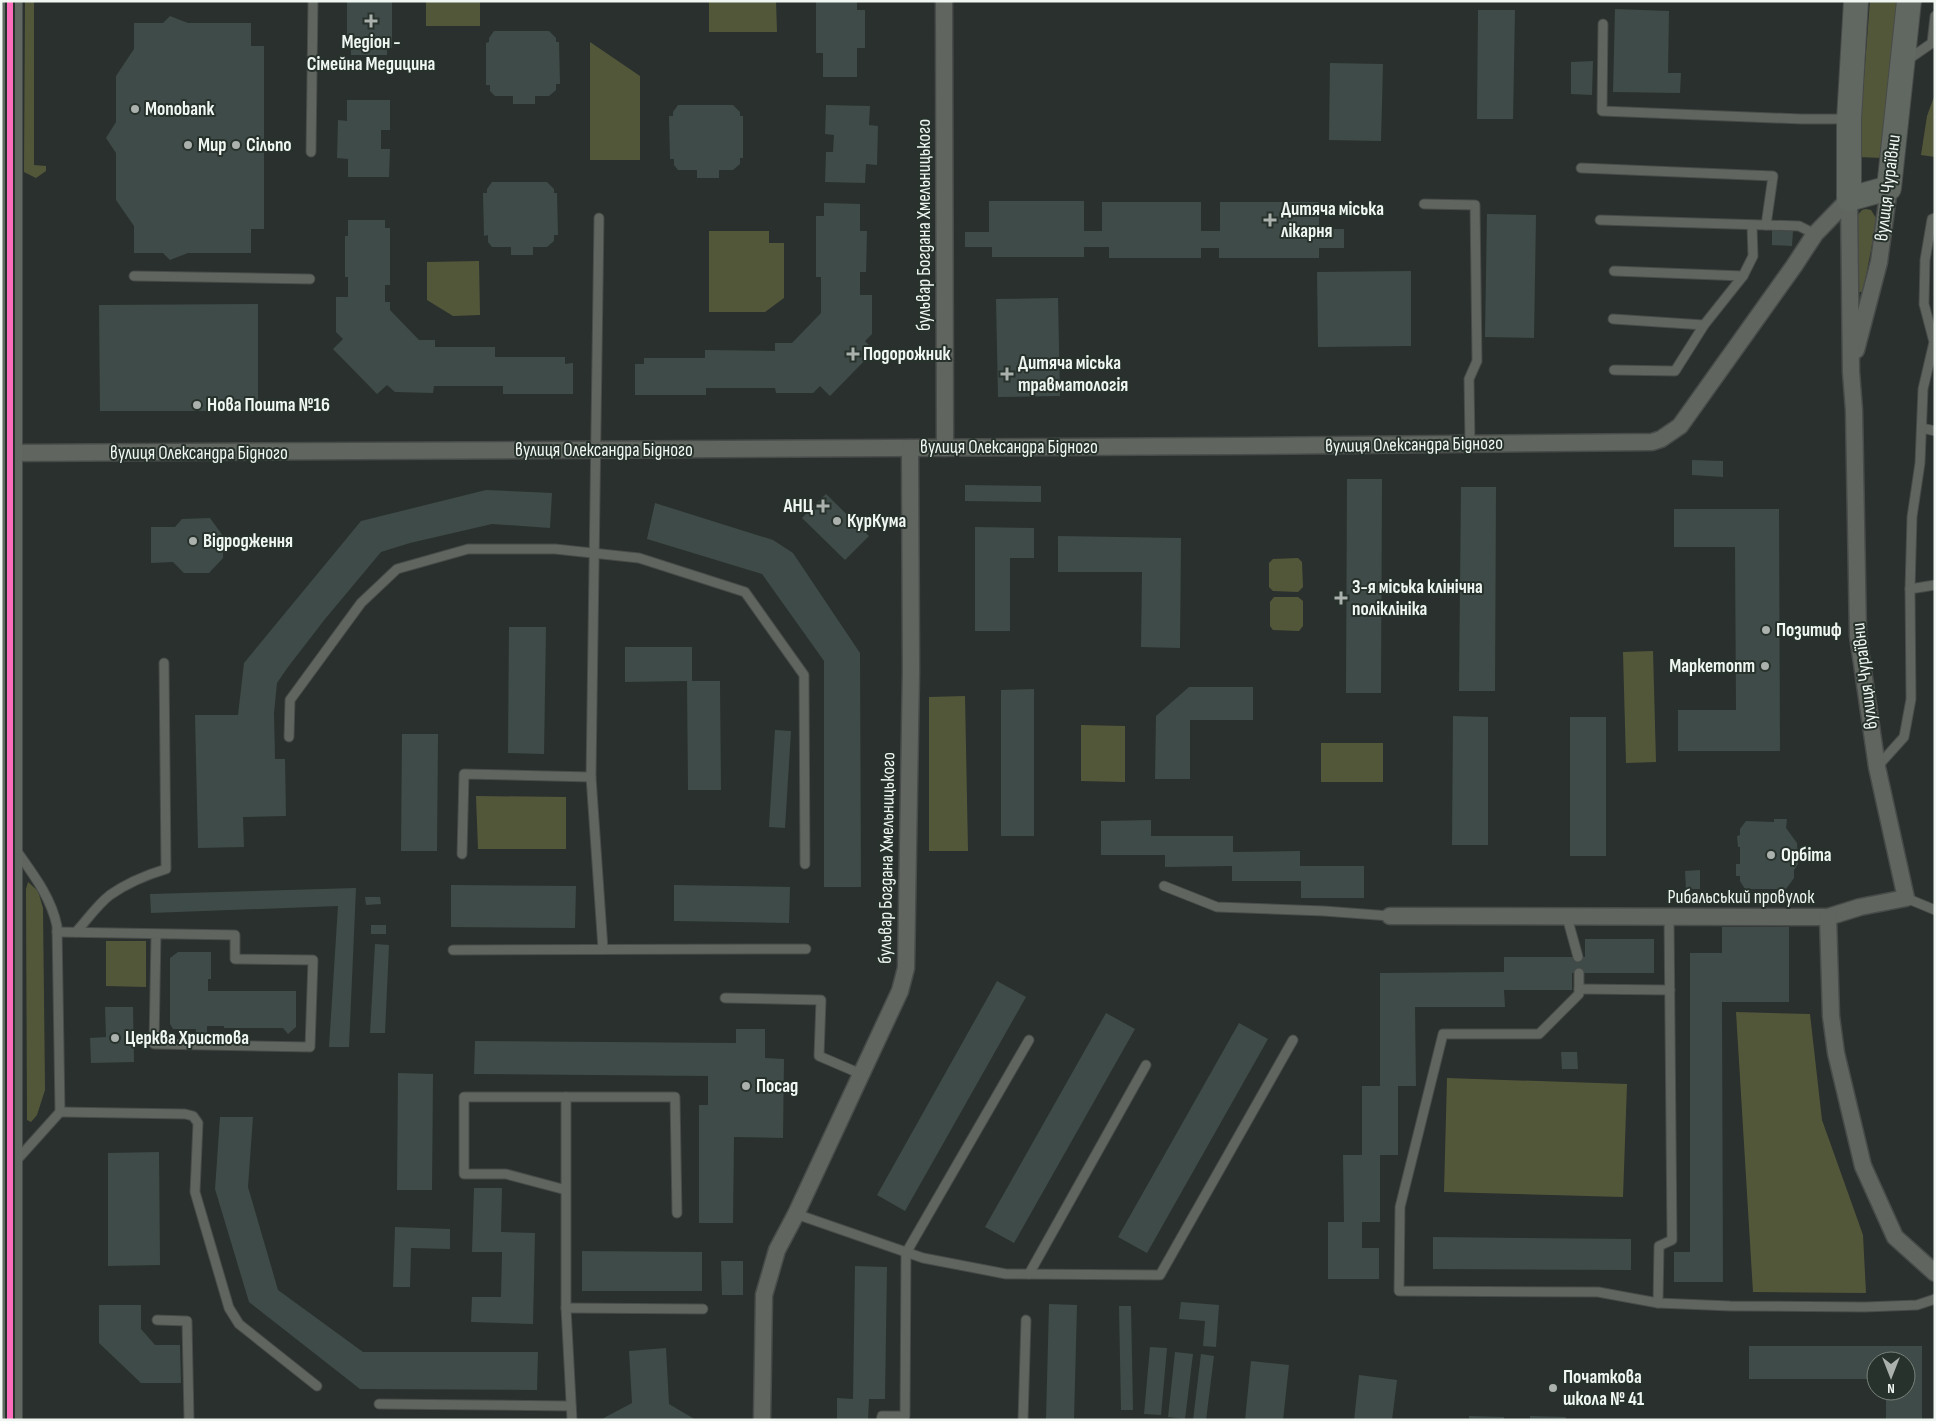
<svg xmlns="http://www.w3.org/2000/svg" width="1936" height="1421" viewBox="0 0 1936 1421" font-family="'Sofia Sans Condensed',sans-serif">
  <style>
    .green { fill: #53573a }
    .building { fill: #3f4b48 }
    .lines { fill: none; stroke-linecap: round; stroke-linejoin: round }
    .lane-casing { stroke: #474b49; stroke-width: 11 }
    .street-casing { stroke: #474b49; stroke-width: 19 }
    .secondary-casing { stroke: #474b49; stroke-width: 26 }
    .lane { stroke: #60655f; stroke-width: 9 }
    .street { stroke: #60655f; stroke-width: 16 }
    .secondary { stroke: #616761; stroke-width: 24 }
    .bus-1-casing { stroke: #28322c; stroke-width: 10 }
    .bus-1 { stroke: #fb6dba; stroke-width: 6 }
    .poi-dot { fill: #abb1ad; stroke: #28322c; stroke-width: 2 }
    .labels { text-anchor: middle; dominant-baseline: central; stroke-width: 4; stroke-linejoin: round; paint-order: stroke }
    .poi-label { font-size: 19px; font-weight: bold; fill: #f0f7f2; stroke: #28322c; text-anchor: start }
    .street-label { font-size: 19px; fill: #f0f7f2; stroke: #28322c }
  </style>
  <rect width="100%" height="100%" fill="#2a302d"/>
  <g class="green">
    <path d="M25,1H34V165L46,166V171L36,178L24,172Z"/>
    <rect x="426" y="1" width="54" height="25"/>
    <path d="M709,1H776L777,32H709Z"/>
    <path d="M1870,1H1897L1882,158L1858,157Z"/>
    <path d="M590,42L640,76V160H590Z"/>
    <path d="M1935,94V157L1921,155L1927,116Z"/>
    <path d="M1866,209L1871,210L1876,218V223L1863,292H1857V216L1862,210Z"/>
    <path d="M709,231H769V243H784V298L765,312H709Z"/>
    <path d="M479,261L480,315L453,316L427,300V262Z"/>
    <path d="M1298,558L1302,562L1303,587L1298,592L1273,591L1269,587V563L1273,559Z"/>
    <path d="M1274,597H1298L1303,601V626L1299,631L1273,630L1270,626V602Z"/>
    <path d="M1653,651L1656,762L1626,763L1623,652Z"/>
    <path d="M965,696L968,851H929V697Z"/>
    <path d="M1081,725L1125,726V782L1081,781Z"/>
    <rect x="1321" y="743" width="62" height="39"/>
    <path d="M476,796L566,797V849H478Z"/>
    <path d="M28,882L38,891L43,908L45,1090L37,1115L31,1122L27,1120L26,889Z"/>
    <path d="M106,941H146V987L106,986Z"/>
    <path d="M1736,1012L1810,1014L1822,1120L1863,1235L1866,1293L1753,1292Z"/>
    <path d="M1447,1078L1627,1084L1623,1197L1444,1192Z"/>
  </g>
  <g class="building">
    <path d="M347,1H392V48H387V55H351V39H347Z"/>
    <path d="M822,1H857V10H865V48H857V77H823V53H816V2Z"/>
    <path d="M1615,9L1669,11L1668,73H1681L1680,93L1613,92Z"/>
    <path d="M1478,10H1515L1513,119H1477Z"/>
    <path d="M170,16L188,23H251V46H264V229H251V253H188L170,260L163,253H134V226L116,200V153L106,138L116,122V76L134,49V23H163Z"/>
    <path d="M494,31H549L556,38V42H559L560,84H556V90L549,96H535V104H513V96H495L490,91V85H486V43L489,42V38Z"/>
    <path d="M1593,61L1592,95L1571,94V62Z"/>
    <path d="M1330,63L1383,64L1381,141L1329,140Z"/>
    <path d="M347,100H390V130H381V149H390L389,177H348V159L337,158L338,120L347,121Z"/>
    <path d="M678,105H733L740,112V116H743V158H740V164L733,170H719V178H697V170H678L674,165V159H670L669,116H673V112Z"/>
    <path d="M826,105L870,106L869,125L878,126L877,165L866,164L865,183L825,182L826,152H833L834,135L825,134Z"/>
    <path d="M492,182H547L554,189V193H557L558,235H554V241L547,247H533V255H511V247H492L488,242V235L484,236L483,193H487V189Z"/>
    <path d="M989,201H1084V231H1102V202H1201V231H1220V202H1319V229H1344V248H1319V258H1219V248H1201V258H1109V247H1084V257H992V247H965V232H989Z"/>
    <path d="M824,203L860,204V231H867L866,272H860V295H872V334L865,341L874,351L830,396L820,386L813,393H776L775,388H706V395H635V364H644V358H705V350L775,351V343H792L821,313V277H816V216H824Z"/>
    <path d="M1487,214L1536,215L1534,338L1485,337Z"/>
    <path d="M348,220H385V228H390V285H385V302H390V310L419,340H435V347H495V357H565V364L573,363V394H503V386H434L433,393L395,392L387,385L377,394L333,349L343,339L336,332V297H348V277H345V236H348Z"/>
    <path d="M1772,230L1793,231L1792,246L1772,245Z"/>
    <path d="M1411,271V346L1318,347L1317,272Z"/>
    <path d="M1058,298L1060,396L998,397L996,299Z"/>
    <path d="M258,304V411H100L99,305Z"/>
    <path d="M1692,460L1723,461V477L1692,475Z"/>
    <path d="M1347,479H1382L1381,693H1346Z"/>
    <path d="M965,485L1041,486V502L965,501Z"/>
    <path d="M1461,487H1496L1495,691H1459Z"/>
    <path d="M486,490L552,493L550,528L492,524L410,543L381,552L325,619L288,667L277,683L274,713L275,759H285L286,816L243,817L244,847L198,848L195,715H238L244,663L361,521Z"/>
    <path d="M826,494L869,536L845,560L802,518Z"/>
    <path d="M655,503L773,540L793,553L860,653L861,887H824V661L762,574L647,539Z"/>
    <path d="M1674,509H1779L1780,751H1678V710H1736L1735,547H1674Z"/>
    <path d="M210,518L223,536V558L209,573H184L173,562L151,563V527H175L182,519Z"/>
    <path d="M975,527L1034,528V558H1010V631H975Z"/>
    <path d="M1058,536L1181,538L1180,648L1141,647L1142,572H1058Z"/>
    <path d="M509,627H546L544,754L508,753Z"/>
    <path d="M625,647H692V681H720L721,790H688L687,681L625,682Z"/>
    <path d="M1189,687H1253V720H1190V779H1155L1156,716Z"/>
    <path d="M1034,689V836H1001V690Z"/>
    <path d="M1453,716L1488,717V845H1452Z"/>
    <rect x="1570" y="717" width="36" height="139"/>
    <path d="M775,730L791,731L785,828L769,827Z"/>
    <path d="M402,734H438L437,851H401Z"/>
    <path d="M1774,819H1787L1786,828L1797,843L1798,864L1794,870V878L1786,889H1745L1740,881V876H1736V864H1740V847H1738L1737,836L1740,835V829L1746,821L1774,822Z"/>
    <path d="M1151,820V836H1233V852L1300,851V866H1364V898H1301V881H1232V866L1165,867V855H1101V821Z"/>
    <path d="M1700,870V889H1686L1685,871Z"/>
    <path d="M451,885L576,886L575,928L451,927Z"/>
    <path d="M674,885L790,887L789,923L674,921Z"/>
    <path d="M356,888L349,1047H329L338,906L151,913L150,894Z"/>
    <path d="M365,897H380L381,904L366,905Z"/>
    <rect x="371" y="925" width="15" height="9"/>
    <path d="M1722,927H1789V1002H1722L1723,1282H1674V1252H1690V953H1722Z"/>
    <path d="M1585,939H1654V973H1572V990H1504L1505,1007H1415L1416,1086H1398V1155H1380V1222H1362V1248H1379V1279H1328V1222H1344L1343,1155H1362V1086H1380V973L1504,972V957H1585Z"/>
    <path d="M375,944L389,945L385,1033H370Z"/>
    <path d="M178,952H211V979H208V991H296V1027L288,1034L283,1028H224V1026H207V1034H196V1029H173L170,1024V958Z"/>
    <path d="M997,981L1026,997L905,1211L877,1195Z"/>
    <path d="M105,1007H133L134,1062L91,1063L90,1038L106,1037Z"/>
    <path d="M1106,1013L1135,1029L1014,1243L985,1227Z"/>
    <path d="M1239,1023L1268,1039L1147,1253L1118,1237Z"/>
    <path d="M736,1029H765V1058L784,1059L783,1138L734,1137L733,1223H699V1105H708V1076L474,1074L475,1041L736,1043Z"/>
    <path d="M1561,1052H1577L1578,1069H1562Z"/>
    <path d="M398,1073L433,1074L432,1190H397Z"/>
    <path d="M220,1117H253L248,1187L278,1290L363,1352H538L537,1390L360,1389L249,1302L215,1189Z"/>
    <path d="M159,1152L160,1265L108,1266V1153Z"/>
    <path d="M474,1188H502L501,1232L535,1233L533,1324L471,1322L472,1297H501L502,1252H472Z"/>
    <path d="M395,1227L450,1229V1249L411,1248L410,1287H393Z"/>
    <path d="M1433,1237L1631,1239V1270L1433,1269Z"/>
    <path d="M582,1251L702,1252V1291H582Z"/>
    <path d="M721,1261H743V1295H722Z"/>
    <path d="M855,1266L887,1267L885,1399H869L868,1420H837V1398L853,1399Z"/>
    <path d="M1181,1302L1219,1305L1216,1347L1203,1346L1205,1321L1179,1319Z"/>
    <path d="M1049,1304L1077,1305L1074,1420H1046Z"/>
    <path d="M99,1305H141V1329L155,1345H180L181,1383H141L99,1343Z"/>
    <path d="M1119,1306H1131L1133,1410H1121Z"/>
    <path d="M1749,1346H1922V1420H1886V1391H1906V1361H1876V1379H1749Z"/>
    <path d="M1150,1347L1167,1348L1161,1415L1144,1414Z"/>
    <path d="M666,1348L669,1404L696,1420H600L632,1403L629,1351Z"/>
    <path d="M1175,1352L1193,1354L1185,1419L1168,1417Z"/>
    <path d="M1201,1354L1214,1356L1206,1420H1193Z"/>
    <path d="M1251,1361L1289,1365L1283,1420H1245Z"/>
    <path d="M1359,1375L1397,1380L1392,1420H1354Z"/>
    <path d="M1469,1416L1504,1417V1420H1469Z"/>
    <path d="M1530,1416L1566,1417L1565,1420H1530Z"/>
  </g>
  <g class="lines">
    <defs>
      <g id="lane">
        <path d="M1603,24L1602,111L1801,119H1849"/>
        <path d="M1906,61L1932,43L1935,16"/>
        <path d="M311,152L313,1"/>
        <path d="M1581,168L1773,176L1766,225"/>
        <path d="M1424,204L1475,205L1477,361L1469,379L1470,444"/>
        <path d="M599,218L591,777L603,949"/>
        <path d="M1600,220L1799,226L1815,234"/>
        <path d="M1614,271L1743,276"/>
        <path d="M134,276L310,279"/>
        <path d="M1613,319L1704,325"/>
        <path d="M1614,370L1675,371L1704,325L1743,276L1753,256L1752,226"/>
        <path d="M1922,428L1935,431"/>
        <path d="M1910,589L1912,517L1920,463L1923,389L1934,342L1924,304L1925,260L1932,219L1935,218"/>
        <path d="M289,737L290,700L361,603L397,569L468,549H555L639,558L745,592L804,675L805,864"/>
        <path d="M1877,767L1904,737L1911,699L1910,589L1935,585"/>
        <path d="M462,854L464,774L591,777"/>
        <path d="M1164,886L1217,907L1324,911L1390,916"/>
        <path d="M1906,898L1935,910"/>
        <path d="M1567,917L1578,957"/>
        <path d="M57,932L235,935V959L313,960L310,1047L154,1044L156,934"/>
        <path d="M76,932C87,920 97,905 110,895C127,883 146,875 166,869L164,663"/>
        <path d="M453,950L806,949"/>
        <path d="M1579,973V994L1539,1034H1443L1400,1207L1399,1291L1598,1292L1658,1303L1730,1306L1865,1307L1917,1305L1935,1299"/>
        <path d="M1579,989L1670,990"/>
        <path d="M725,998L821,1000L819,1056L861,1074"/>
        <path d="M566,1097H675L677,1213"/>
        <path d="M60,1112L185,1114L193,1116L198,1123L195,1192L229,1308L239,1324L317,1386"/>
        <path d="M15,1162L60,1112L57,926C51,897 33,874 16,850"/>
        <path d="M566,1190L506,1174H464V1097H566V1308L572,1420"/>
        <path d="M796,1214L923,1258L1006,1274L1160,1275L1293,1040"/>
        <path d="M1029,1274L1146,1065"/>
        <path d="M1658,1303L1659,1246L1672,1240L1669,917"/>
        <path d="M566,1308L703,1309"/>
        <path d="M157,1320L187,1321L189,1420"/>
        <path d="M379,1404L571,1406"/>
        <path d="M881,1420L882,1416H905L906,1253L1029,1040"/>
        <path d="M1023,1420L1026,1320"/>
      </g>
      <g id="street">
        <path d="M944,1L945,448"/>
        <path d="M1856,350L1879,262L1889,188"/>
        <path d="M10,453L1238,446L1652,442L1661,439L1680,426L1794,266L1815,234L1849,199"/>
        <path d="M1390,916L1828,917L1860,907L1906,898L1877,767L1858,636L1854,410L1851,372L1849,199"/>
        <path d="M1828,917L1831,1016L1836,1053L1863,1166L1895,1237L1935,1273"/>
        <path d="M762,1420L764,1295L777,1250L796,1214L900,991L906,968L911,670L910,448"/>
      </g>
      <g id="secondary">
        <path d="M10,1V1420"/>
        <path d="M1856,1L1849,119V199L1889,188L1909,1"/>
      </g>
    </defs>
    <use href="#lane" class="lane-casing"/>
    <use href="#street" class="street-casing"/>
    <use href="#secondary" class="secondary-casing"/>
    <use href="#lane" class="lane"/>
    <use href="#street" class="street"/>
    <use href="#secondary" class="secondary"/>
    <defs>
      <path id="bus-1" d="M10,1V1420"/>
    </defs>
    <use href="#bus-1" class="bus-1-casing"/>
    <use href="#bus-1" class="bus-1"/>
  </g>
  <g class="poi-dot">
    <path d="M368.5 13.5h5v5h5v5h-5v5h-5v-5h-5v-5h5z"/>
    <circle cx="135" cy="109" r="5"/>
    <circle cx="188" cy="145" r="5"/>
    <circle cx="236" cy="145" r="5"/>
    <path d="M1267.5 212.5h5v5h5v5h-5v5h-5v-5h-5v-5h5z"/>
    <path d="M850.5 346.5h5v5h5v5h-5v5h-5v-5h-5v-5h5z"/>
    <path d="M1004.5 366.5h5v5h5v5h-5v5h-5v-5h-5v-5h5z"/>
    <circle cx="197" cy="405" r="5"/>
    <path d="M820.5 498.5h5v5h5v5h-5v5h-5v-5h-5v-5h5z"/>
    <circle cx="837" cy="521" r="5"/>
    <circle cx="193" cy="541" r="5"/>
    <path d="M1338.5 590.5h5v5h5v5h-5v5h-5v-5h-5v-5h5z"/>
    <circle cx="1766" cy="630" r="5"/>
    <circle cx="1765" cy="666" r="5"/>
    <circle cx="1771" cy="855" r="5"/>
    <circle cx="115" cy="1038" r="5"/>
    <circle cx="746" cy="1086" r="5"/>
    <circle cx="1553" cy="1388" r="5"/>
  </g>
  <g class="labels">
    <g class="poi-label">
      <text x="371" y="42" text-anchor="middle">Медіон -<tspan x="371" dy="22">Сімейна Медицина</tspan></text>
      <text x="145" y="109">Monobank</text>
      <text x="198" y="145">Мир</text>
      <text x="246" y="145">Сільпо</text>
      <text x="1281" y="209">Дитяча міська<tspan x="1281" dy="22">лікарня</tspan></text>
      <text x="863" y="354">Подорожник</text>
      <text x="1018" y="363">Дитяча міська<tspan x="1018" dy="22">травматологія</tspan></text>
      <text x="207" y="405">Нова Пошта №16</text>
      <text x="813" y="506" text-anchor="end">АНЦ</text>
      <text x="847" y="521">КурКума</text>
      <text x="203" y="541">Відродження</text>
      <text x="1352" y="587">3-я міська клінічна<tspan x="1352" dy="22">поліклініка</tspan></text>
      <text x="1776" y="630">Позитиф</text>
      <text x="1755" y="666" text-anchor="end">Маркетопт</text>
      <text x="1781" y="855">Орбіта</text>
      <text x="125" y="1038">Церква Христова</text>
      <text x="756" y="1086">Посад</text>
      <text x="1563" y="1377">Початкова<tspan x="1563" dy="22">школа № 41</tspan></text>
    </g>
    <g class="street-label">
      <text transform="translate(1888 188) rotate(-83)">вулиця Чураївни</text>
      <text transform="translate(924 225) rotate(-90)">бульвар Богдана Хмельницького</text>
      <text transform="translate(1414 445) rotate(-1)">вулиця Олександра Бідного</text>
      <text x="1009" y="447">вулиця Олександра Бідного</text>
      <text x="604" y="450">вулиця Олександра Бідного</text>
      <text x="199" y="453">вулиця Олександра Бідного</text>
      <text transform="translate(1865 676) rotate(-97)">вулиця Чураївни</text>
      <text transform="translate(887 858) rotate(-89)">бульвар Богдана Хмельницького</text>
      <text x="1741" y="897">Рибальський провулок</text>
    </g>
  </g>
  <rect width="1936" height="1421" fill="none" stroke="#f0f7f2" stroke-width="5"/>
  <g transform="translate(1891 1376) rotate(180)"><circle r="24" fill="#28322c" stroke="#78817b"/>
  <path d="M0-4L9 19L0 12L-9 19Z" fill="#abb1ad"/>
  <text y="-8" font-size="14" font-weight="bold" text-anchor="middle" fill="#f0f7f2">N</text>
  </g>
</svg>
